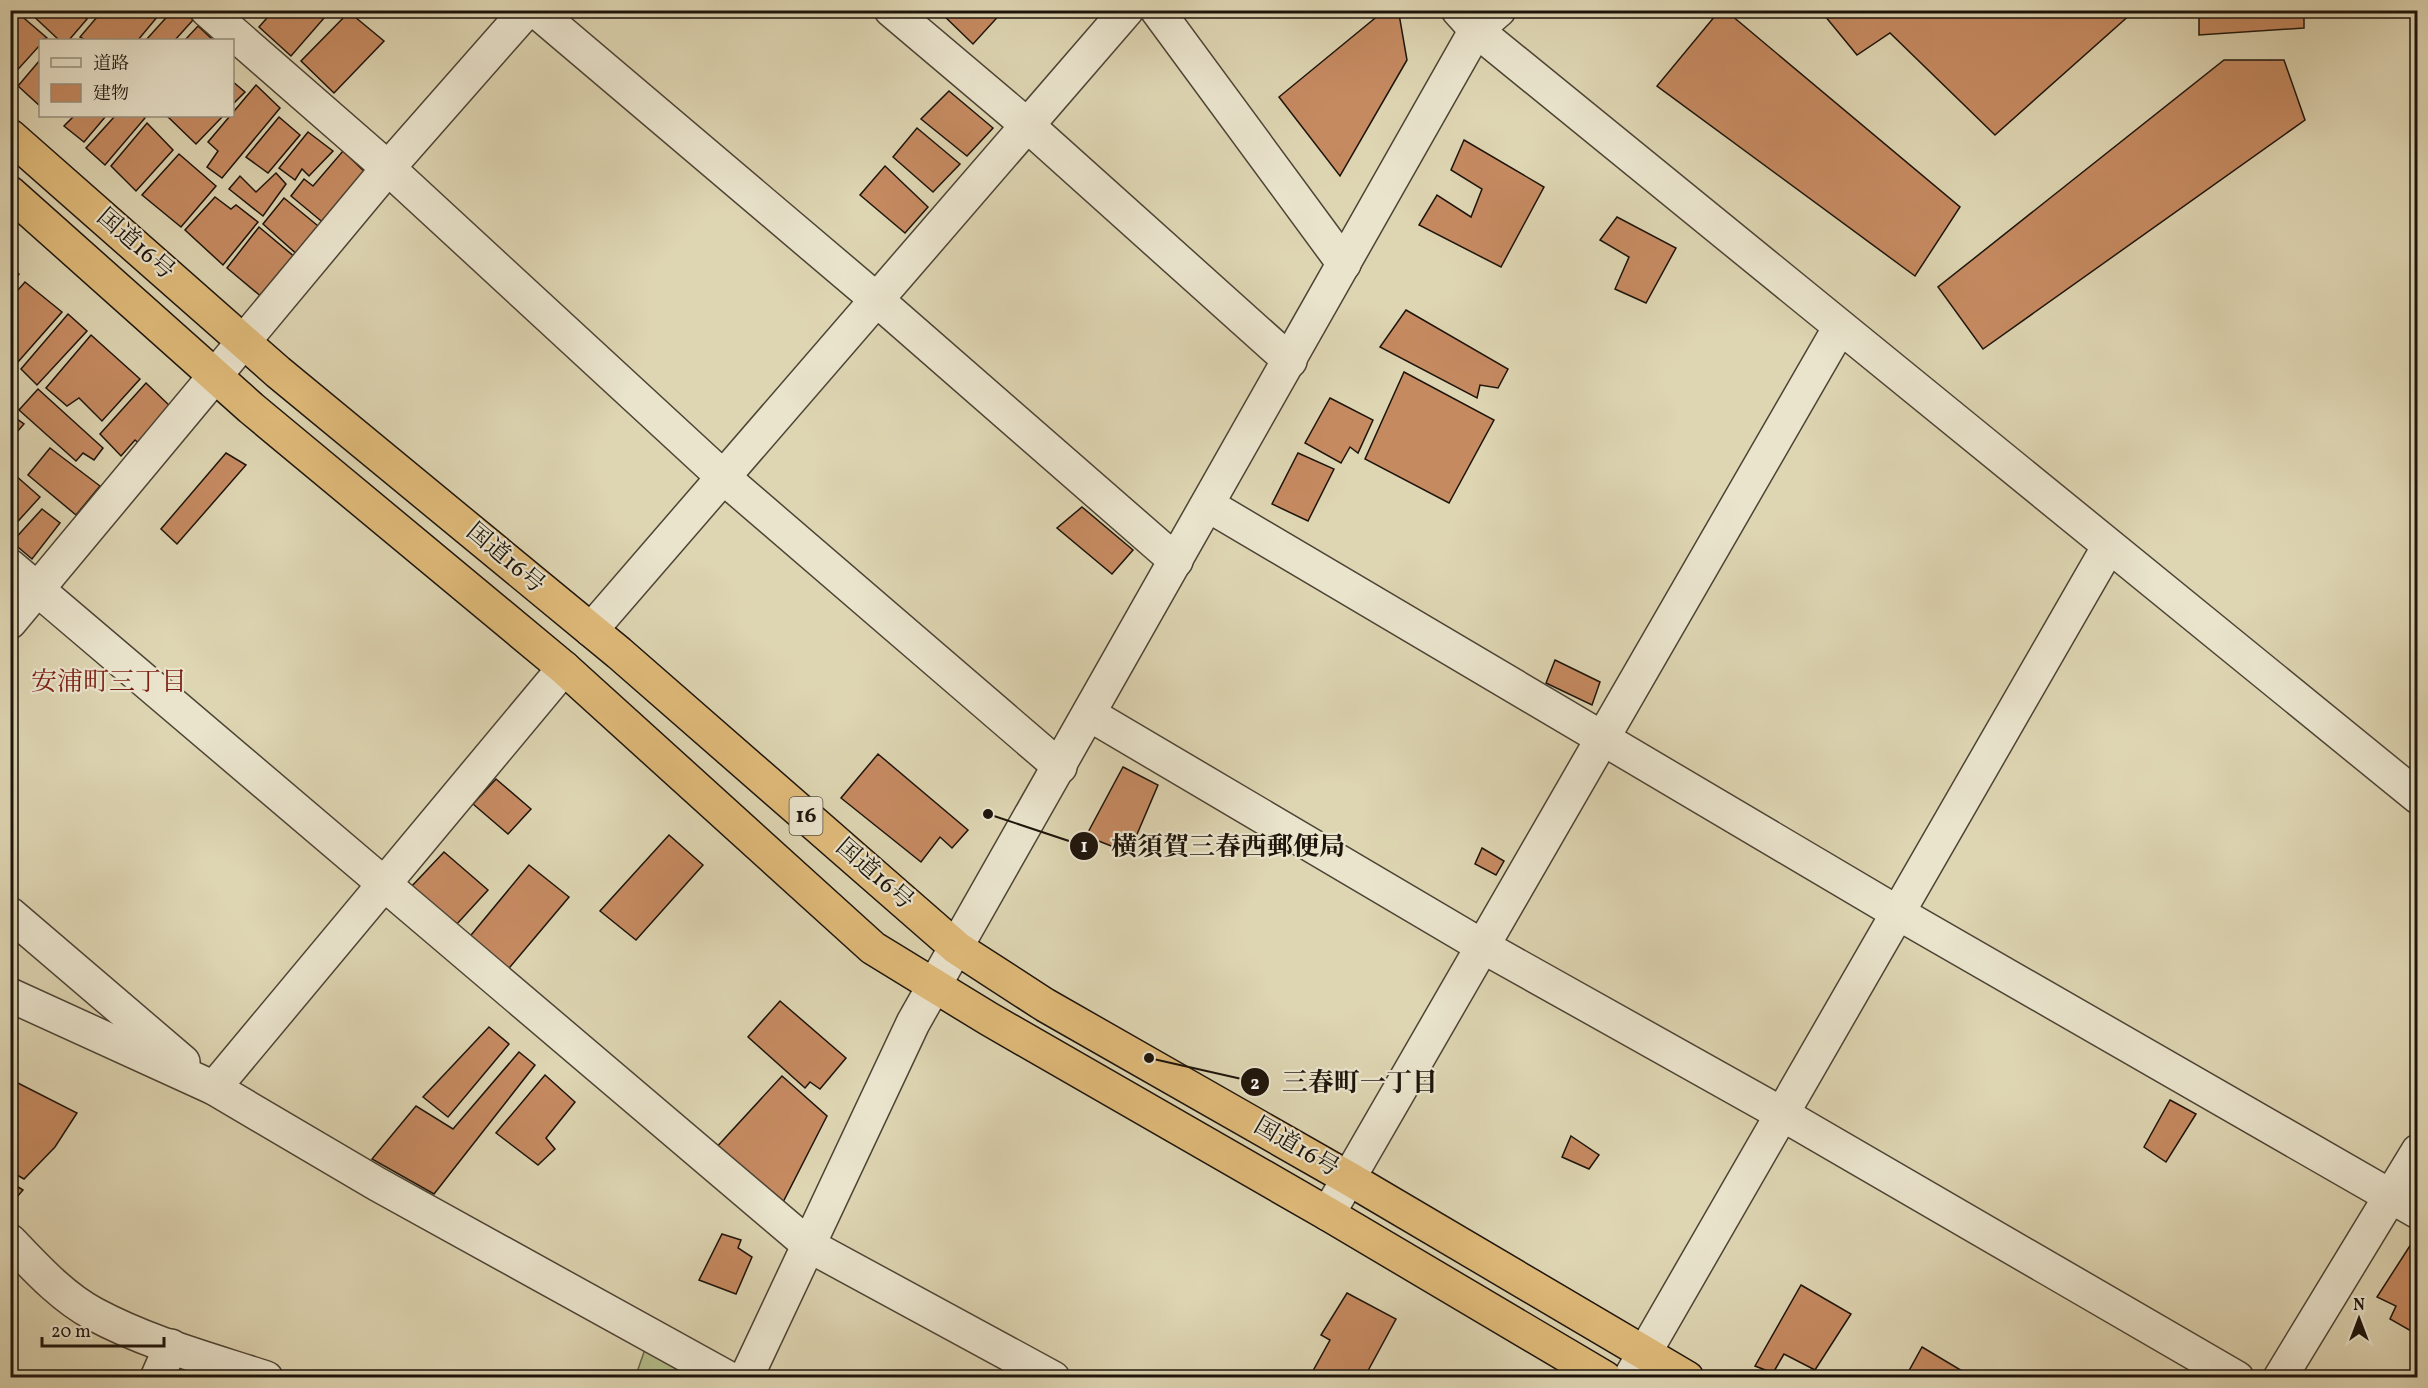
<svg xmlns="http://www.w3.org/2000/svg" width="2428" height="1388" viewBox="0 0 2428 1388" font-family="Vollkorn,'Noto Serif JP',serif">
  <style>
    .green { fill: #b3bd8a; stroke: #68684a; stroke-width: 1.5 }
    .building { fill: #c68a61; stroke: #1d140b; stroke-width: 1.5 }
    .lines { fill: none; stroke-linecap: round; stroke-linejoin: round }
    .minor-casing { stroke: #4d4435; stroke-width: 36 }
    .highway-casing { stroke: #1d140b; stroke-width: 36 }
    .minor { stroke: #eae4cd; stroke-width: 33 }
    .highway { stroke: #dfba79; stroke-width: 33 }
    .labels { text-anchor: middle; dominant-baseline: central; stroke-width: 4.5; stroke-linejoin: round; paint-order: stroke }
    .shield { fill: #eae4cd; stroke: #5a5245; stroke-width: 1.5 }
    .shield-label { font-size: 22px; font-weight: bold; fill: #1d140b }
    .street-label { font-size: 24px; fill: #1d140b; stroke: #eae4cd }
    .neighbourhood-label { font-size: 26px; fill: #7a1f14; stroke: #eae4cd }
    .leader { fill: none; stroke: #1d140b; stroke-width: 2 }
    .callout-dot { fill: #1d140b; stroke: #eae4cd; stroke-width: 2 }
    .mark-label { font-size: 18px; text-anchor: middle; font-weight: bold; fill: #fff }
    .callout-label { font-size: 26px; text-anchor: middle; font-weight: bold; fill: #1d140b; stroke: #eae4cd; stroke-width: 4.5; stroke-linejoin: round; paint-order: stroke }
  </style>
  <rect width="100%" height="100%" fill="#ded5b2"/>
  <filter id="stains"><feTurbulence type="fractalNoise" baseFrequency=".00333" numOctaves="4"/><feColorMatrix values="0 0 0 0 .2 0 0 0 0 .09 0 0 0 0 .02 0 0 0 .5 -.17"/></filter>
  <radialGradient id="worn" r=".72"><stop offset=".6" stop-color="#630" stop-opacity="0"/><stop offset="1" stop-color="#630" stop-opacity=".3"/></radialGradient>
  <path class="green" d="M645,1349L688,1372L690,1377L635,1378Z"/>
  <g class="building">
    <path d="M27,10H77L87,19L69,40H59Z"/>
    <path d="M83,10H95L90,16Z"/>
    <path d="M103,10H163L138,40H85L80,37Z"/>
    <path d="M173,10H183L193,20L175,40H146Z"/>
    <path d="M274,10H331L291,56L259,27Z"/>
    <path d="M938,10H1004L973,44Z"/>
    <path d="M1385,10H1396L1399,14L1407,60L1340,176L1279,97Z"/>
    <path d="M1720,10H1725L1960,207L1915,276L1657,86Z"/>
    <path d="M1820,10H2129L2132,13L1995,135L1890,33L1857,55Z"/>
    <path d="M2199,10H2304V28L2199,35Z"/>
    <path d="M349,12L384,41L334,93L301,61Z"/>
    <path d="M18,13L47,38L40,40V45L12,76L10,21Z"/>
    <path d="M198,26L213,40H185Z"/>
    <path d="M40,60V106L18,86Z"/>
    <path d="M2224,60H2284L2305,120L1983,349L1938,287Z"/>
    <path d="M232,81L245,92L232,105Z"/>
    <path d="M256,85L280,108L222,178L207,167L218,151L208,142Z"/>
    <path d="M949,91L993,128L967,156L921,119Z"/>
    <path d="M74,116H106L84,142L64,126Z"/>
    <path d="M115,116H142L145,118L105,165L86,148Z"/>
    <path d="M167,116H223L196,144Z"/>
    <path d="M279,117L300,135L268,173L246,157Z"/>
    <path d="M147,123L173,150L136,191L111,166Z"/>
    <path d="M917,128L960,164L933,192L893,157Z"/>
    <path d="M308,132L333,151L309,176L302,169L295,180L279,168Z"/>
    <path d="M1464,140L1544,187L1501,267L1419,225L1437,195L1471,217L1482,189L1451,170Z"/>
    <path d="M343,151L368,175L326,225L291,196L304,179L313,186Z"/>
    <path d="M179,154L216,186L181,227L142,195Z"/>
    <path d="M885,166L928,207L905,233L860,195Z"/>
    <path d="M276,173L286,184L263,216L229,189L240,176L256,192Z"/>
    <path d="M215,197L231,209L236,205L258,222L223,265L185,230Z"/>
    <path d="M284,198L323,230L300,257L263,224Z"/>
    <path d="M1617,217L1676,248L1646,303L1615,289L1629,257L1600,240Z"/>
    <path d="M259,227L296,258L263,298L227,268Z"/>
    <path d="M10,266L19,274L10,286Z"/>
    <path d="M25,282L62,312L10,371V299Z"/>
    <path d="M1406,310L1508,369L1498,388L1480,385L1477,398L1380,347Z"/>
    <path d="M68,314L87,331L37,385L21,369Z"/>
    <path d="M91,335L140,379L102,421L79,398L67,406L46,388Z"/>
    <path d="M1404,372L1494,420L1449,503L1365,459Z"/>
    <path d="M146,383L171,407L141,445L135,440L121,456L100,434Z"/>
    <path d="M38,389L103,448L94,460L83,453L76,461L19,410Z"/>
    <path d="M1330,398L1373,420L1358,453L1350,447L1341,463L1305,443Z"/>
    <path d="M10,414L24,424L10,440Z"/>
    <path d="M50,448L100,486L76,515L28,475Z"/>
    <path d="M226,453L246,465L177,544L161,529Z"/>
    <path d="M1298,453L1334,469L1308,521L1272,504Z"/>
    <path d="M15,475L40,497L10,530V480Z"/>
    <path d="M1082,507L1133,550L1112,574L1057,528Z"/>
    <path d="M42,509L60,523L32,559L12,542Z"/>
    <path d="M1555,660L1600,682L1592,705L1546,683Z"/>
    <path d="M878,754L968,830L952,848L940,837L921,862L841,798Z"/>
    <path d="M1123,767L1158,785L1129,853L1086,836Z"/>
    <path d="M496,779L531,809L508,834L473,804Z"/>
    <path d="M669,835L703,865L636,940L600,911Z"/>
    <path d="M1482,848L1504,861L1496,875L1475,864Z"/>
    <path d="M444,852L488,890L456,925L411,887Z"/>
    <path d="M529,865L569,897L505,973L467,940Z"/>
    <path d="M780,1001L846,1058L820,1089L810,1082L805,1088L748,1037Z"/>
    <path d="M489,1027L509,1044L448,1117L423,1097Z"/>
    <path d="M519,1052L535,1065L434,1194L372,1159L416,1106L453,1129Z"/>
    <path d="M545,1075L575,1102L546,1138L555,1149L538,1165L496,1133Z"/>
    <path d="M782,1076L827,1116L780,1208L714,1150Z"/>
    <path d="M10,1079L77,1113L55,1147L24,1179L10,1171Z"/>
    <path d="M2170,1100L2196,1114L2166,1162L2144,1147Z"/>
    <path d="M1571,1136L1599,1155L1589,1169L1562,1157Z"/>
    <path d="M10,1182L23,1190L10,1205Z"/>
    <path d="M722,1234L741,1240L738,1248L752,1257L736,1294L699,1280Z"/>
    <path d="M2415,1238L2418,1239V1335L2390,1319L2396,1306L2377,1297Z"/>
    <path d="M1801,1285L1851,1314L1815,1370L1784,1354L1773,1373L1755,1366Z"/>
    <path d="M1347,1293L1396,1319L1364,1378H1309L1330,1340L1321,1335Z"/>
    <path d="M1922,1347L1974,1378H1905Z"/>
  </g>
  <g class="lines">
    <defs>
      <g id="minor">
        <path d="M207,10L388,168L723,477L1060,767"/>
        <path d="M535,10L877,300L1176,561"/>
        <path d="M891,10L1027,125L1290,361"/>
        <path d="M1157,10L1344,264"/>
        <path d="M1458,10L1476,30L2418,797"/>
        <path d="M1208,505L1898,913L2418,1212"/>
        <path d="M10,566L810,1246L1053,1378"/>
        <path d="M10,622L388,168L527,10"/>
        <path d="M591,630L1127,10"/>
        <path d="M1089,714L1482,946L1782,1114L2237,1378"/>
        <path d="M10,914L183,1062"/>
        <path d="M10,995L214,1088L377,1184L728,1378"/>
        <path d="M214,1088L564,668"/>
        <path d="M1328,1214L1840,327"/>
        <path d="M10,1241C35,1267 62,1297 94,1314C148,1343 208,1359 266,1378"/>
        <path d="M157,1378L171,1346"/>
        <path d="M746,1378L913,1023L1476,30L1499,10"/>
        <path d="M1630,1378L2109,546"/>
        <path d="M2280,1378L2418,1151"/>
      </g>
      <g id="highway">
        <path d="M10,136L278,372L619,653L957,948L1045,1005L1348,1178L1687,1378"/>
        <path d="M10,193L251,408L564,668L873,948L989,1019L1328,1214L1605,1378"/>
      </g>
    </defs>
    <use href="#minor" class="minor-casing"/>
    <use href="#highway" class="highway-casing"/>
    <use href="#minor" class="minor"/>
    <use href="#highway" class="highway"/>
  </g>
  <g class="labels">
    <rect class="shield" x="789.5" y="797" width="33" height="38" rx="4.5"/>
    <g class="shield-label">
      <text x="806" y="816">16</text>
    </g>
    <g class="street-label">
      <text transform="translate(135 245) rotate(41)">国道16号</text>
      <text transform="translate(505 559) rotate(40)">国道16号</text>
      <text transform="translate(874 875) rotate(41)">国道16号</text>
      <text transform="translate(1296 1148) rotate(30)">国道16号</text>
    </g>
    <g class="neighbourhood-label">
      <text x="109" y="683">安浦町三丁目</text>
    </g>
  </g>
  <path class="leader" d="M988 814L1084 846M1149 1058L1255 1082"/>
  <g class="callout-dot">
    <circle cx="988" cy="814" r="6"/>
    <circle cx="1149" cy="1058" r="6"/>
    <circle cx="1084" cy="846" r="15"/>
    <circle cx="1255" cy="1082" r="15"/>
  </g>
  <g class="mark-label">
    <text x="1084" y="852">1</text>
    <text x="1255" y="1089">2</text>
  </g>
  <g class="callout-label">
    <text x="1228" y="855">横須賀三春西郵便局</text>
    <text x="1360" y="1091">三春町一丁目</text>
  </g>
  <rect width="2428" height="1388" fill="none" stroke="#ded5b2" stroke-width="36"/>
  <rect x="12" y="12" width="2404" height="1364" fill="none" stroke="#1d140b" stroke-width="3"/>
  <rect x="18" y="18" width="2392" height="1352" fill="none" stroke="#1d140b" stroke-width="1.5"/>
  <rect x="39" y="39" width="195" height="78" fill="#eae4cd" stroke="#98917f" stroke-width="1.5"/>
  <rect x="51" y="58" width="30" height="9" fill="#eae4cd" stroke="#98917f" stroke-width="1.5"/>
  <text x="93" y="69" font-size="18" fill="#1d140b">道路</text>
  <rect x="51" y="84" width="30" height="18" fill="#c68a61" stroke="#98917f" stroke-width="1.5"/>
  <text x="93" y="99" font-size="18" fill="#1d140b">建物</text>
  <g transform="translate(2359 1319)" stroke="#eae4cd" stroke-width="4.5" paint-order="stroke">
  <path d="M0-4.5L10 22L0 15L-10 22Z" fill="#1d140b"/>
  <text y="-9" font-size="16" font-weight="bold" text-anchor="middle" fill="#1d140b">N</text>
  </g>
  <path d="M42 1337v9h122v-9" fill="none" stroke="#1d140b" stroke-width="3"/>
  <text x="51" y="1337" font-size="18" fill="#1d140b" stroke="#eae4cd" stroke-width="4.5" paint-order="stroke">20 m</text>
  <rect width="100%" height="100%" filter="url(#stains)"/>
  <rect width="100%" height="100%" fill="url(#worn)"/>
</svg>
